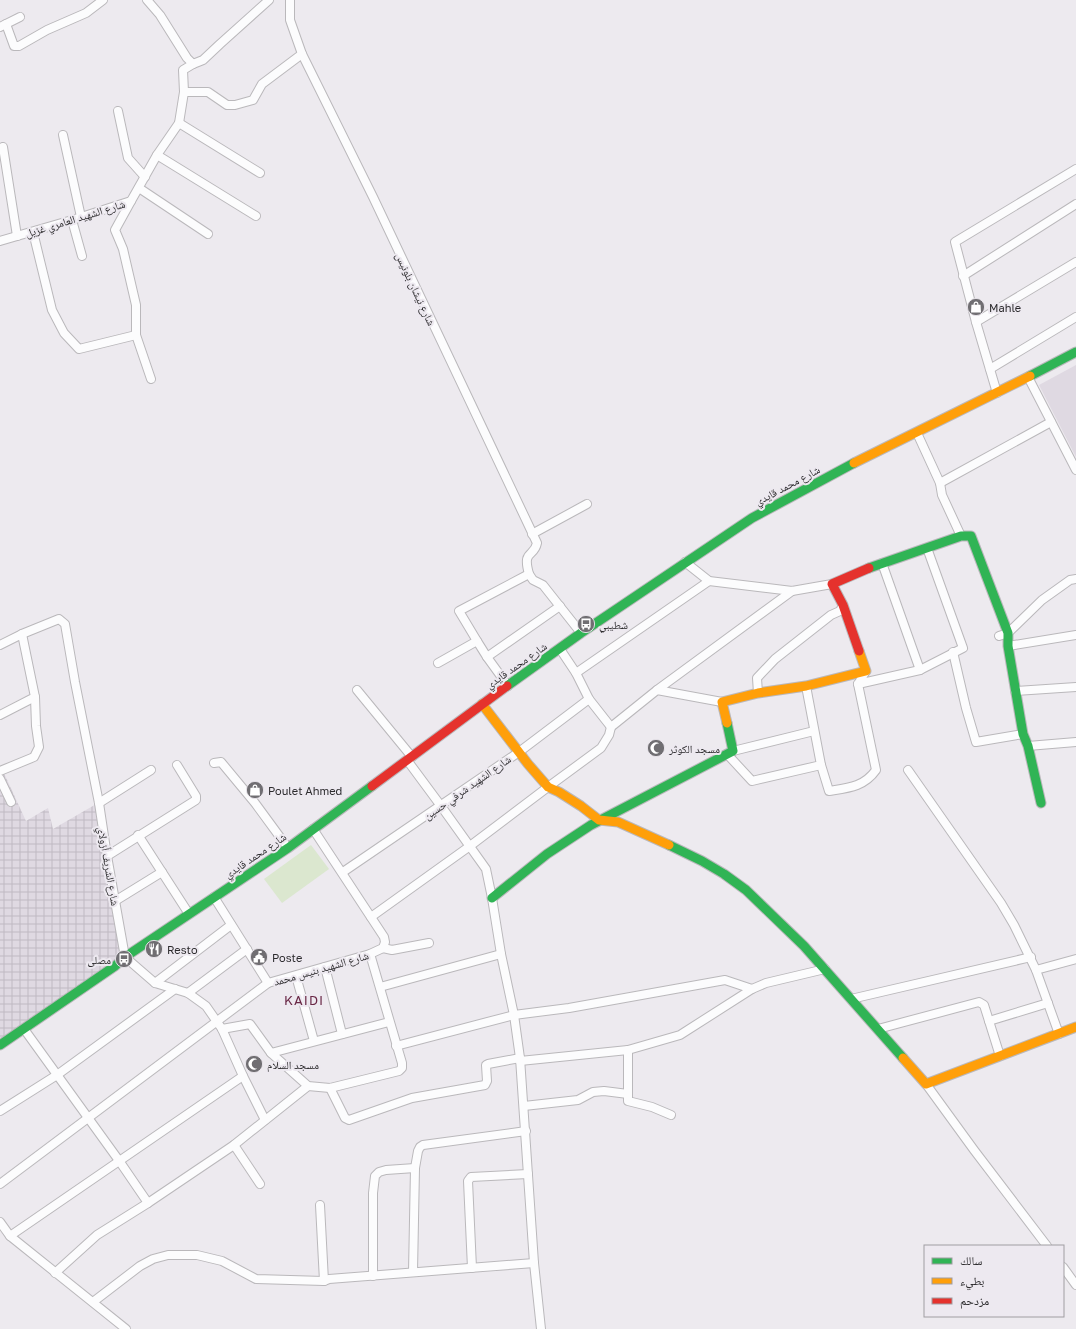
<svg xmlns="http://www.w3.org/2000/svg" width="1076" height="1329" viewBox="0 0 1076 1329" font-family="'Golos Text','Noto Naskh Arabic',sans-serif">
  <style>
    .built { fill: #dfd9e2 }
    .industrial { fill: url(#industrial-grid) }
    .green { fill: #dbe7cf }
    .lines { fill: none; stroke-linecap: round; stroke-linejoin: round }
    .street-casing { stroke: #bab8bb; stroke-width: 10 }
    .fast-casing { stroke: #bab8bb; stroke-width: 11 }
    .slow-casing { stroke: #bab8bb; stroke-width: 11 }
    .jam-casing { stroke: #bab8bb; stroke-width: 11 }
    .street { stroke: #fcfcfd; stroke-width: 8 }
    .fast { stroke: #30b455; stroke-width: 9 }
    .slow { stroke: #ff9f0a; stroke-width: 9 }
    .jam { stroke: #e5322d; stroke-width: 9 }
    .labels { text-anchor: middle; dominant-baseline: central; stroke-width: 4; stroke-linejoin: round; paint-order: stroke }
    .street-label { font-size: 11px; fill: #2d2c2e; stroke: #ede9f0 }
    .poi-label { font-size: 11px; fill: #2d2c2e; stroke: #ede9f0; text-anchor: start }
    .quarter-label { font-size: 13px; letter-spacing: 1px; fill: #6a2946; stroke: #ede9f0 }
  </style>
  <defs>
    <pattern id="industrial-grid" width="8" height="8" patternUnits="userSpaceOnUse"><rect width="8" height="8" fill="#dfd9e2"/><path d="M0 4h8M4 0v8" fill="none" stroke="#c0bac2"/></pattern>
  </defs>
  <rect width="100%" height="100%" fill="#edeaef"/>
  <path class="built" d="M1076,365V457L1039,385Z"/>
  <path class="industrial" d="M3,771L26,821L48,808L53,829L98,803L124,958L0,1039V773Z"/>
  <path class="green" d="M311,845L329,869L282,903L264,879Z"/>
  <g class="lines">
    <defs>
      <g id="street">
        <path d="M290,0V20L302,54L373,197L537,543C534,558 522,549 529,574"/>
        <path d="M6,24L14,46H19L47,30L86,13L103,0"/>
        <path d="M0,27L20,17"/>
        <path d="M193,64L203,60L220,44L269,0"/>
        <path d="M184,92H208L227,105H235L253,100L262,84L302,54"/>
        <path d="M118,111L128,158L145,177"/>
        <path d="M179,123L260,173"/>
        <path d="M63,135L81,217"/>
        <path d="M3,147L17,236"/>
        <path d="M157,155L256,216"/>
        <path d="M139,188L208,234"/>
        <path d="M131,201L115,230L123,249L136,305V335L151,379"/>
        <path d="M72,220L82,256"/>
        <path d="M33,232L52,310L64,333L79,349L136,335"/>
        <path d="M0,241L72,220L131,201L157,155L179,123L184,92L183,70L193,64L187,58L160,15L147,0"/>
        <path d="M963,276L1076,204"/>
        <path d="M976,322L1076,262"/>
        <path d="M990,369L1076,317"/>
        <path d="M1028,377L1076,470"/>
        <path d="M997,393L976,322L955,242L1076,169"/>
        <path d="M917,433L940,483L942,495L961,536"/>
        <path d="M940,483L1051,422"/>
        <path d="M532,534L587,504"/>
        <path d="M685,562L709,581L792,591L832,584"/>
        <path d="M882,563L920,670L963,648L927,548"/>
        <path d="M999,636L1008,633L1042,600L1070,580L1076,579"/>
        <path d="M477,641L459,611L529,574L533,580L543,585L581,633"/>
        <path d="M0,645L22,634L59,619L65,624L75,682L99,803L107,856L125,957L155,983L188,993L206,1006L222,1029L243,1076L265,1120"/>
        <path d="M1008,646L1076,635"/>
        <path d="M560,649L576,673L589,699L611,727L657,690L722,702"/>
        <path d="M953,652L966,708L976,742L1023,734"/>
        <path d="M438,663L477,641L487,657"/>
        <path d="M866,671L858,684L920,670"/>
        <path d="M576,673L709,581"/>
        <path d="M508,686L487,657L560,606"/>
        <path d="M357,690L412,757"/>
        <path d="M657,690L792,591"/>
        <path d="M1015,691L1076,687"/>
        <path d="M758,693L757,678L775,659L831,615L840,611L843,605"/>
        <path d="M0,715L35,697L22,634"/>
        <path d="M1028,746L1076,742"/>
        <path d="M733,751L814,731"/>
        <path d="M727,754L752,781L821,765L806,686"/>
        <path d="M407,760L441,806L486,869L492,898L501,954L514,1015L520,1058L534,1263L541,1329"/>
        <path d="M214,763L221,762L255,803L288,848"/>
        <path d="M821,765L829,791C848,788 864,787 876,770L858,684"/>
        <path d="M908,770L1001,903L1014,925L1036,970L1059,1034"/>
        <path d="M0,771L34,757L39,747L36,726L35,697"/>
        <path d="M0,779L11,802"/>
        <path d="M99,803L151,770"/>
        <path d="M138,835L189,914"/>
        <path d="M107,856L196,800V796L177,765"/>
        <path d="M343,872L519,752L589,699"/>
        <path d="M214,897L268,983L370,954L383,948L385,942L384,937L313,829"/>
        <path d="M115,901L162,872"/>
        <path d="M371,917L470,846L548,787L601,748L609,735L611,727"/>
        <path d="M383,948L392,950L429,943"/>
        <path d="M325,967L342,1034"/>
        <path d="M1036,970L1076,959"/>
        <path d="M296,976L314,1041"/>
        <path d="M155,983L231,925"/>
        <path d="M380,987L501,954"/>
        <path d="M188,993L247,949"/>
        <path d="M851,999L1031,957"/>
        <path d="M989,1021L1048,1003"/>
        <path d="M24,1029L120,1162L148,1203"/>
        <path d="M222,1029L250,1024L271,1053L389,1022"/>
        <path d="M878,1029L979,1002L984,1005L1000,1056"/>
        <path d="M396,1046L514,1015L569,1008L725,980L752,989"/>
        <path d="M628,1050V1101L652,1107L671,1115"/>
        <path d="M271,1053L308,1086L330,1088L399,1071L402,1068V1063L370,954"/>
        <path d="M520,1061L628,1050L680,1035L752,989L766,983L825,969"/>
        <path d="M926,1084L974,1150L1047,1246"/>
        <path d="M330,1088L345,1118L349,1120L412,1098L485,1085L487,1081L486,1065L488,1064L520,1058"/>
        <path d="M524,1106L578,1100L593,1092L604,1091L628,1094"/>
        <path d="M0,1111L57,1075L175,989"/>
        <path d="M234,1145L260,1184"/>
        <path d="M0,1184L268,983"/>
        <path d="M320,1205L324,1281"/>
        <path d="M0,1222L10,1236L126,1329"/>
        <path d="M10,1236L243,1076"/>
        <path d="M1063,1267L1076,1285"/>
        <path d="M472,1268L468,1181L471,1177L528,1174"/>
        <path d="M413,1272L415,1168L418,1151L420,1147L423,1145L526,1131"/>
        <path d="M55,1273L97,1235L148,1203L234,1145L308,1086"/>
        <path d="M373,1276V1193L375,1176L379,1172L386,1170L415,1168"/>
        <path d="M93,1302L140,1266L153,1259L168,1255H197L222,1261L256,1279L324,1281L329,1279L534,1263"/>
      </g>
      <g id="fast">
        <path d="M1030,376L1076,352"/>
        <path d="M869,568L961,536H971L1008,633V646L1023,734L1028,746L1041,803"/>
        <path d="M507,686L581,633L752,518L854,463"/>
        <path d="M669,845L702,861L724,874L746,890L804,946L903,1058"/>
        <path d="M492,898L547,854L591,825L733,751L727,723"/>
        <path d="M0,1045L115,966L125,957L288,848L372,786"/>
      </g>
      <g id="slow">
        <path d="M854,463L1030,376"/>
        <path d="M482,704L528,764L548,787L559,792L581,806L599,820L618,822L669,845"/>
        <path d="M727,723L722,702L758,693L806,686L866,671L859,651"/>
        <path d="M903,1058L926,1084L1076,1027"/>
      </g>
      <g id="jam">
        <path d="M859,651L843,605L832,584L869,568"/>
        <path d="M372,786L507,686"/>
      </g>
    </defs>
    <use href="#street" class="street-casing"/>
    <use href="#fast" class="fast-casing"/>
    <use href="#slow" class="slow-casing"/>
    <use href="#jam" class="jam-casing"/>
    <use href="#street" class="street"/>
    <use href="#fast" class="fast"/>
    <use href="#slow" class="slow"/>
    <use href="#jam" class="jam"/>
  </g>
  <defs>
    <symbol id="shop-disc" viewBox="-11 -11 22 22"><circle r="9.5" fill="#706e72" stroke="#ede9f0"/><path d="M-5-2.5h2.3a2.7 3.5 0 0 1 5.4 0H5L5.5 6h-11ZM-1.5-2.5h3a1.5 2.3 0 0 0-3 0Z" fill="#fff"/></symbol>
    <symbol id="bus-disc" viewBox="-11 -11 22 22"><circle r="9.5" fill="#706e72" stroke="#ede9f0"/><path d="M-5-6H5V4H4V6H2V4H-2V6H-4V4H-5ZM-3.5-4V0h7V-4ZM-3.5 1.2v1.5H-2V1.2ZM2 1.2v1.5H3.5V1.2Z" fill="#fff"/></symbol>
    <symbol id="mosque-disc" viewBox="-11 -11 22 22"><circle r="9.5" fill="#706e72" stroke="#ede9f0"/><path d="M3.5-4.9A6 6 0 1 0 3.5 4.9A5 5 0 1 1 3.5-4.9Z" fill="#fff"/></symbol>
    <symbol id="restaurant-disc" viewBox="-11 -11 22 22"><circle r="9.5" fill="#706e72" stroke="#ede9f0"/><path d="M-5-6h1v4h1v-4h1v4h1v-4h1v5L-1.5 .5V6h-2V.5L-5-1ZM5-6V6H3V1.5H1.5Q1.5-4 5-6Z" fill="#fff"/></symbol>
    <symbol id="civic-disc" viewBox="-11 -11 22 22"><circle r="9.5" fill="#706e72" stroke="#ede9f0"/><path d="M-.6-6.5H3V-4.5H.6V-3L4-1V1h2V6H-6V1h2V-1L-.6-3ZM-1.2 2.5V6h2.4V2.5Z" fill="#fff"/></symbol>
  </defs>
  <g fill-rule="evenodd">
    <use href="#shop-disc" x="966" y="297" width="20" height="20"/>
    <use href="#bus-disc" x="576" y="614" width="20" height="20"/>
    <use href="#mosque-disc" x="646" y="738" width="20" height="20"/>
    <use href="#shop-disc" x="245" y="780" width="20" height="20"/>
    <use href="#restaurant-disc" x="144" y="939" width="20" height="20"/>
    <use href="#civic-disc" x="249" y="947" width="20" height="20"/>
    <use href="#bus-disc" x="114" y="949" width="20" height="20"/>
    <use href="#mosque-disc" x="244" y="1054" width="20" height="20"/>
  </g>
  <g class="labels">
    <g class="street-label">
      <text transform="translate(75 218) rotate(-17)">شارع الشهيد العامري غزيل</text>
      <text transform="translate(416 289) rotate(65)">شارع نيشان بلونيس</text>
      <text transform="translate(787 485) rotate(-28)">شارع محمد قايدي</text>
      <text transform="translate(516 665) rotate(-35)">شارع محمد قايدي</text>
      <text transform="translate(467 787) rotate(-35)">شارع الشهيد شرفي حسين</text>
      <text transform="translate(255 855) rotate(-34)">شارع محمد قايدي</text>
      <text transform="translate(109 866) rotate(80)">شارع الشريف أزولاي</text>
      <text transform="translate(321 968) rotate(-16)">شارع الشهيد بنيس محمد</text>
    </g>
    <g class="poi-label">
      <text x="989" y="307">Mahle</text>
      <text x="599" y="624">شطيبي</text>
      <text x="669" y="748">مسجد الكوثر</text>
      <text x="268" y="790">Poulet Ahmed</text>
      <text x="167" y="949">Resto</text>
      <text x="272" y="957">Poste</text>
      <text x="111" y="959" text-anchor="end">مصلى</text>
      <text x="267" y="1064">مسجد السلام</text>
    </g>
    <g class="quarter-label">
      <text x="304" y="1000">KAIDI</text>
    </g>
  </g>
  <rect x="924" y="1245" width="140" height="72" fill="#ede9f0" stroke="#a09da2"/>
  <rect x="932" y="1258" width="20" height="6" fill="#30b455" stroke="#a09da2"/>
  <text x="960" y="1265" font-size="12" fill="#2d2c2e">سالك</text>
  <rect x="932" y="1278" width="20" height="6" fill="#ff9f0a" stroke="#a09da2"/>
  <text x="960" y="1285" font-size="12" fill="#2d2c2e">بطيء</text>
  <rect x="932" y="1298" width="20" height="6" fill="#e5322d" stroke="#a09da2"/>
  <text x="960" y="1305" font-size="12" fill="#2d2c2e">مزدحم</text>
</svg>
